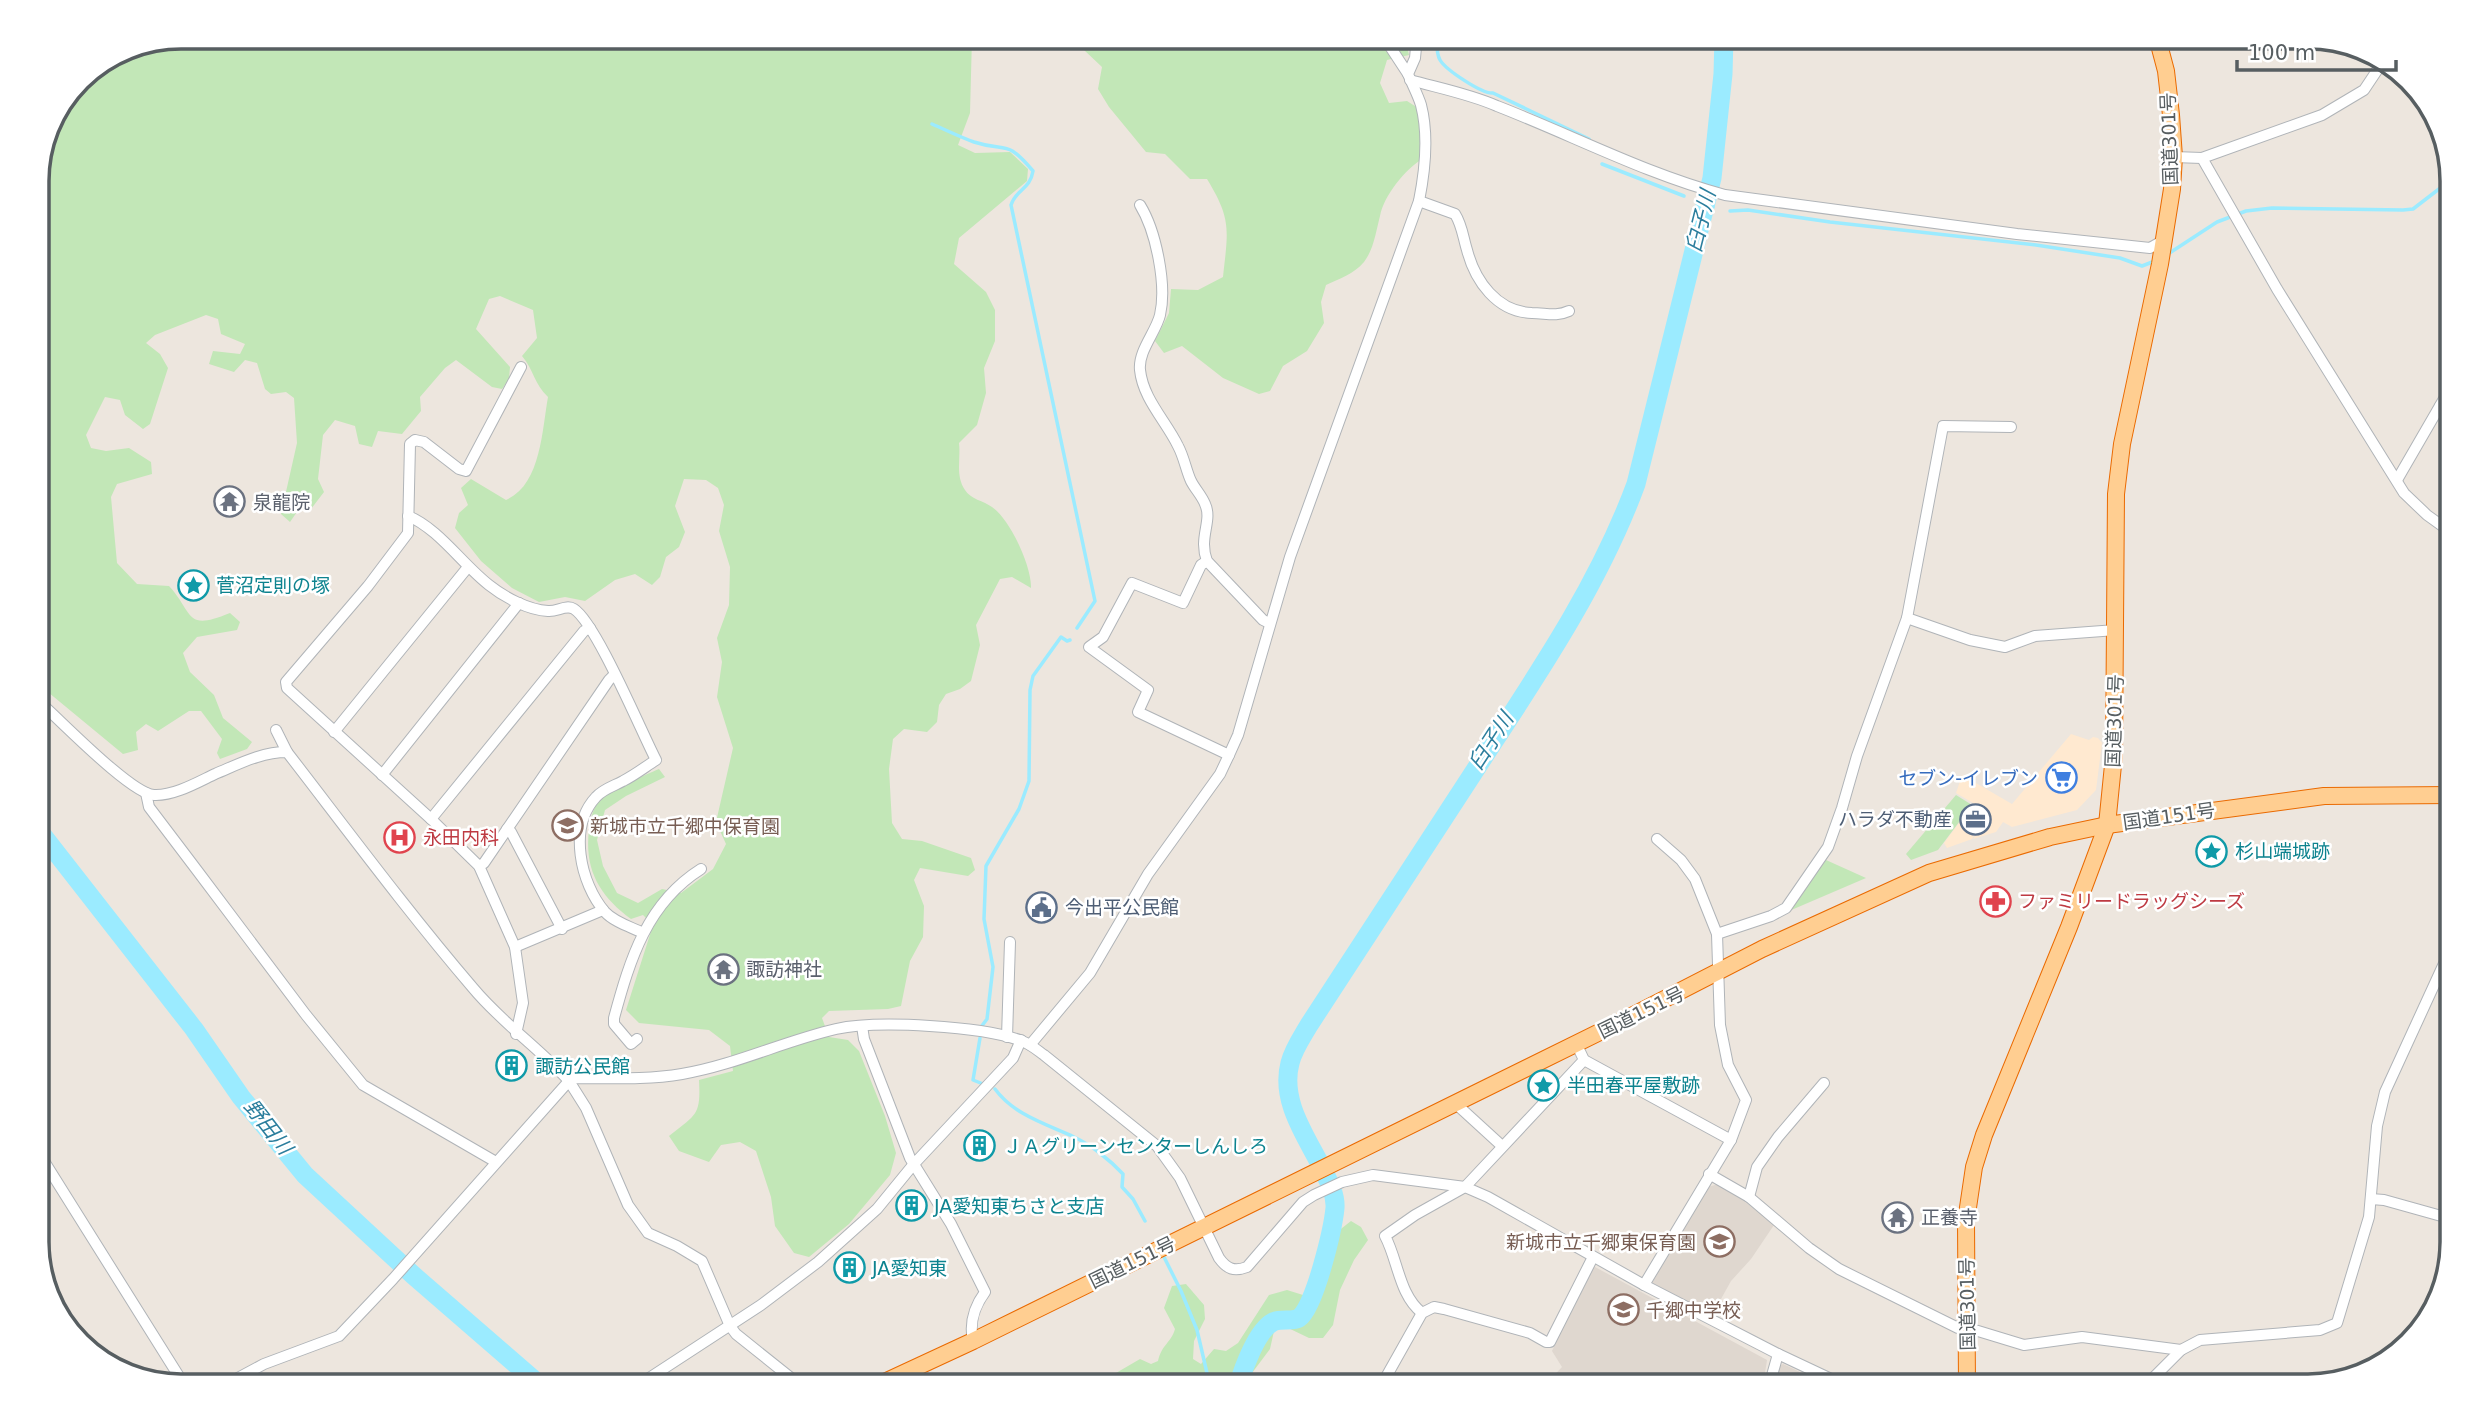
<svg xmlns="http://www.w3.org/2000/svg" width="2489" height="1423" viewBox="0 0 2489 1423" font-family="'DejaVu Sans','Noto Sans JP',sans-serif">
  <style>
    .commercial { fill: #ffe9d0 }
    .education { fill: #dfd7cf }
    .green { fill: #c2e7b7 }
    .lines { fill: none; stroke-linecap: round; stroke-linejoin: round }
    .stream { stroke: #9bebff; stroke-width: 3.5 }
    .river { stroke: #9bebff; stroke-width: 19 }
    .minor-casing { stroke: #b0b4b8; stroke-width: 12 }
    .trunk-casing { stroke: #ea6a00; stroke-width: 18 }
    .minor { stroke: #fff; stroke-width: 10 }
    .trunk { stroke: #ffce91; stroke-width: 16 }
    .labels { text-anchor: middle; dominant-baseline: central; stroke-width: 5; stroke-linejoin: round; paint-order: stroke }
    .street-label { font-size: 19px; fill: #575e61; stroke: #fff }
    .worship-label { font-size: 19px; fill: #5b616d; stroke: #fff; text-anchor: start }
    .culture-label { font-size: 19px; fill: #0d838f; stroke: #fff; text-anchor: start }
    .shop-label { font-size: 19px; fill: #366cbe; stroke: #fff; text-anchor: end }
    .service-label { font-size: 19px; fill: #4e5e75; stroke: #fff; text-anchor: end }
    .education-label { font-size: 19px; fill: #785e54; stroke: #fff; text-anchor: start }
    .health-label { font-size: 19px; fill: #be3a42; stroke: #fff; text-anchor: start }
    .water-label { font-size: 21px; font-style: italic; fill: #2b7e9d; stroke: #fff }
    .rim { fill: none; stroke: #575e61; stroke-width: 3.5 }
  </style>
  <rect width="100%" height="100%" fill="#ede6de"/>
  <g class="commercial">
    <path d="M2071,734L2089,740L2093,737L2098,738L2102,743L2096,790L2077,810L2012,827L2003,822L1996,832L1973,839L1990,813L1956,793L1962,775L2012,804Z"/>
    <path d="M1972,805L1988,814L1972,839L1947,848L1944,843Z"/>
  </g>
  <g class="education">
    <path d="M1719,1184L1749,1202L1774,1225L1751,1259L1731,1281L1712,1315L1652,1283L1707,1187Z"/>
    <path d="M1595,1267L1767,1360L1763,1386H1544L1562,1367L1552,1351L1590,1269Z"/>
    <path d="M1783,1364L1830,1386H1774L1777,1367Z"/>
  </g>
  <g class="green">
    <path d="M182,37H972L970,113L958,145L975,153L1010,152L1028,169L1027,181L959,238L954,264L986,292L995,310V341L984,368L986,393L977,425L959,443C961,459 955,475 965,490C970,499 984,501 992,507C1010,519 1032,567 1031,588L1012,577L1000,579L976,625L980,645L971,681L960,689L946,694L939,705L937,722L927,732L904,729L893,739L889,769L892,823L902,839L922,841L971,858L975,870L968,876L920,868L914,880L924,906L923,937L910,961L901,1006L888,1009L829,1011L822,1018L829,1037L848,1040L859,1051L885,1116L896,1153L890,1175L849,1224L809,1257L794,1253L775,1226L771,1197L756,1151L740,1142L721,1145L709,1162L679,1151L669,1136C696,1114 701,1116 699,1080L733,1071L730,1046L709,1030L639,1023L626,1010L653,925L643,915L631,919C600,896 584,870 589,830C590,821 593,807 600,799C607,792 647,774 659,769L665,777L626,796L605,810L597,840L603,866L617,893L638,903L662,889L681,893L713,869L726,844L716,822L733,748L717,697L722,662L717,638L729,605L730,567L719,531L724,505L718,488L706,480L684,479L675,506L685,532L679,547L666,557L660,577L652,585L635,574L615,580L585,601L565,597L539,602L512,588L481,561L455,528L459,513L468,505L461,488L471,479L506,500C541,485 542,430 548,397C534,384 534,370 522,356L537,338L533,310L500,296L489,299L476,329L510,367L509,379L502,389L492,387L456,360L445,368L420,397L421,411L402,434L378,431L372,447L359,444L355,426L335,420L323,435L318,479L324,492L311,509H299L290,522L281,514L297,443L294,398L286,392L271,394L265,389L257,363L245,360L234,372L209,364L213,351L240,354L245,344L221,334L218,319L206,315L155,335L146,343L160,354L168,368L150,424L143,429L125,415L120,400L105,397L86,435L91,448L106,451L129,448L151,462L152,474L117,484L111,497L117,563L137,584L169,586C194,613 184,632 230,613L240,622L237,630L197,637L183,653L190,672L214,695L223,718L252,742L247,749L220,759L217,753L222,739L201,711H189L158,731L146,724L136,732L138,750L123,754L37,683V172L48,126L79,79L126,48Z"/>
    <path d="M1085,37H1405L1409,55L1387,60L1380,83L1389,103L1407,101L1418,108L1422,159C1405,170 1384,195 1380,216C1376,231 1374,249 1364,262C1354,274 1339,279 1326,285L1321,302L1324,323L1307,351L1283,366L1270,391L1259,394L1223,378L1182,346L1164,353L1155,341L1169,313L1171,289L1198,290L1223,277C1228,230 1232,220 1207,179H1190L1165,154L1146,152L1109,107L1098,89L1102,67L1084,50Z"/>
    <path d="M1956,795L1972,805L1938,850L1911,860L1906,854Z"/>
    <path d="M1826,860L1866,878L1789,911Z"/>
    <path d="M1351,1221L1361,1227L1368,1240L1354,1260L1340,1290L1333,1325L1323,1338H1309L1284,1326L1274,1331L1270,1349L1252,1373L1251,1386H1120L1116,1373L1140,1359L1151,1364L1158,1361C1162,1344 1171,1343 1175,1329L1164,1308L1172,1286L1186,1284L1204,1305L1205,1319L1194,1341L1193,1359L1201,1364L1214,1349L1226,1351L1238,1343L1269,1295L1287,1290L1303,1295L1319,1291L1337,1232Z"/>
  </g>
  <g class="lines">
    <g class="stream">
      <path d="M1437,37C1437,44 1436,53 1440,60C1446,70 1482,94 1493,93L1589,139"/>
      <path d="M932,124C946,130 960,137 974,142C1008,153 1005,138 1033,171C1030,190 1016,189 1011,205L1095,601L1077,628"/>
      <path d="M1602,164L1684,196"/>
      <path d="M1697,200L1713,207"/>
      <path d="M1730,211L1748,210L1830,222L2036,245L2120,258L2142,266L2155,261"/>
      <path d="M2168,254L2217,222L2246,211L2272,208L2403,210L2413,209L2452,179"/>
      <path d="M981,1027L987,1019L993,967L984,919L986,866L1019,809L1029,781L1030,690L1033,676L1061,637L1067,641L1070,640"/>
      <path d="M980,1038L973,1080L983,1084"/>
      <path d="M995,1089C1014,1115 1046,1124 1074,1137C1091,1145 1110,1160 1123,1174L1122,1187L1133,1199L1145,1221"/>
      <path d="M1163,1255L1181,1291L1197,1330L1210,1386"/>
    </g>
    <g class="river">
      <path d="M37,828L194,1029L241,1097L305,1175L413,1275L541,1386"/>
      <path d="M1238,1386C1243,1369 1257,1330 1273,1322C1281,1318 1292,1322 1299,1318C1315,1307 1333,1228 1335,1208C1336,1194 1328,1180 1322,1168C1306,1136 1280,1101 1290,1063C1293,1050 1302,1037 1309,1025C1367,936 1425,847 1483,758C1540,671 1600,582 1636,484L1712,178L1723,74L1724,37"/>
    </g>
    <defs>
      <g id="minor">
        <path d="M1380,37L1389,45L1408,74"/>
        <path d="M1410,80C1439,88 1470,94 1497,106C1574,136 1646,174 1725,195L2017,234L2150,248L2164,240"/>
        <path d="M2174,157L2202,158L2322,115L2364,90L2384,60"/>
        <path d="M2202,158L2277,289L2404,493L2427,515L2452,533"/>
        <path d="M1419,201L1455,214C1462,225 1463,237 1467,250C1475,281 1497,312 1532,313C1546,313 1556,317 1569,311"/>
        <path d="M1140,205C1156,231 1167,285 1160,315C1156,332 1138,351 1140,370C1143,399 1166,421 1178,446C1184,457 1186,470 1191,481C1195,489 1202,496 1205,504C1213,521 1198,537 1207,561L1263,620L1269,623"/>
        <path d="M2440,406L2452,413"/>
        <path d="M2397,480L2452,385"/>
        <path d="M408,516C438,528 463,565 489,585C504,597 528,610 548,611C557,612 566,604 574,609C596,623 641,731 656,760C645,767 635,775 623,781C614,786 603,789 596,797C568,827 580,883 605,912C614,922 631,927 643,933"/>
        <path d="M1207,561L1201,565L1183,603L1132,583L1103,637L1089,647L1148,690L1138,712L1229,755"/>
        <path d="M1907,618L1970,640L2005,647L2035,636L2116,630"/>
        <path d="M37,703L45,707C65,725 132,794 154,795C174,796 198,782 215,774C239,764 261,752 287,752C348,831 408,912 473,988C502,1023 539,1048 569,1081L575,1078C611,1078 647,1080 682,1074C735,1065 784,1041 836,1029C877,1020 983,1026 1022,1041C1030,1044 1037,1050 1044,1055L1157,1146L1180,1178L1219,1258C1227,1269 1234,1272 1247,1267L1303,1202L1314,1195L1342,1182L1373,1175L1465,1187L1488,1197L1644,1285L1778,1354L1846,1386"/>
        <path d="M276,730L287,752"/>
        <path d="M334,732L468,567"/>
        <path d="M382,775L519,603"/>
        <path d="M146,793L149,807L193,865L306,1015L363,1085L496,1162"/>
        <path d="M431,819L584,631L590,628"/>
        <path d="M507,829L511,832L562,929"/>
        <path d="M479,866L484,863L609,680L614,675"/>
        <path d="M1717,934L1771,916L1786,908L1828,847L1842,808L1857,756L1907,618L1943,426L2011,427"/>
        <path d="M515,947L603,910"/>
        <path d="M37,1008L42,1003"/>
        <path d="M862,1026L864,1039L910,1158L951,1224L985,1292C974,1307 969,1322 973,1341"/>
        <path d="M516,1034L523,1003L515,947L479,866L431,819L287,688L286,682L368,586L408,533L410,444L415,440L424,442L459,469L466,471L521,367"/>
        <path d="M1007,1037L1010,942"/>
        <path d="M637,1039L631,1044L614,1024V1018C630,959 647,903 701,869"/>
        <path d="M1576,1043L1584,1060L1731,1140"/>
        <path d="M1030,1045L1090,973L1148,874L1220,774L1229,755L1238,735L1290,557L1419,201C1425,171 1429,136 1421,105C1418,95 1412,84 1408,74L1415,58L1417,37"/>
        <path d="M1455,1103L1502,1146"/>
        <path d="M37,1150L185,1386"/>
        <path d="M1709,1174L1749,1197L1809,1248L1839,1269L1958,1328L1978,1331L2024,1345L2082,1337L2181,1350"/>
        <path d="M1749,1197L1757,1167L1778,1137L1824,1083"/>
        <path d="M2371,1199L2384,1200L2452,1219"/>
        <path d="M1644,1285L1731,1140L1746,1100L1728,1065L1720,1025L1717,934L1695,879L1681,860L1657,839"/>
        <path d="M1422,1313C1399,1295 1398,1260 1385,1236L1415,1215L1465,1187L1584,1060"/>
        <path d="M223,1386L264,1364L339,1336L393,1279L569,1081L586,1108L628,1205L648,1233L677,1246L702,1261L730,1326L736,1334L801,1386"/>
        <path d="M637,1386L761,1305L818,1262L877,1209L913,1165L1013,1058L1021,1040"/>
        <path d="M1381,1386L1422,1313L1434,1307L1444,1309L1530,1333L1546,1342H1550L1593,1257"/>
        <path d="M1769,1386L1778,1354"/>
        <path d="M2145,1386L2181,1350L2200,1340L2320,1330L2337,1323L2369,1217L2377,1126L2385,1092L2452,946"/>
      </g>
      <g id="trunk">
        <path d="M876,1386L973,1341L1616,1024L1762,949L1929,873L2050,837L2107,825L2324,796L2452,795"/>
        <path d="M1967,1386L1966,1221L1974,1167L1984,1135L2069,927L2107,825L2114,755L2116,494L2122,444L2160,264L2172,189L2174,157L2171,115L2166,71L2157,37"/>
      </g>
    </defs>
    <use href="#minor" class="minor-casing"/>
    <use href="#trunk" class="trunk-casing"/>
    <use href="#minor" class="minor"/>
    <use href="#trunk" class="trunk"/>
  </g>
  <defs>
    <symbol id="temple-ring" viewBox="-11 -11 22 22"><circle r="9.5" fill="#fff" stroke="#6b7280" stroke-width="1.5"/><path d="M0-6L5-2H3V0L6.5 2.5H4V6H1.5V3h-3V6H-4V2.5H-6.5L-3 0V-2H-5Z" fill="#6b7280"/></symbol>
    <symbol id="sight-ring" viewBox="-11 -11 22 22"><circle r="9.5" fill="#fff" stroke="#0f9aa8" stroke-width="1.5"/><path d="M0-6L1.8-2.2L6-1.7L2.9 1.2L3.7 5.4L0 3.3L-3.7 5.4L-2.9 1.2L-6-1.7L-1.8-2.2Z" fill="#0f9aa8"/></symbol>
    <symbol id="supermarket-ring" viewBox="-11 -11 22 22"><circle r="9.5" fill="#fff" stroke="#3f7fe0" stroke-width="1.5"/><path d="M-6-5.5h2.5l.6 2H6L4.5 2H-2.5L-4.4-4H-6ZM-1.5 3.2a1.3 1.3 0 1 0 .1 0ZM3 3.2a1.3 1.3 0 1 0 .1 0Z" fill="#3f7fe0"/></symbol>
    <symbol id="office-ring" viewBox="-11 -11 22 22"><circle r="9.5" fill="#fff" stroke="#5c6f8a" stroke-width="1.5"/><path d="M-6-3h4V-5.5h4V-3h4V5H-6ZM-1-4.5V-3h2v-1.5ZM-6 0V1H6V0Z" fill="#5c6f8a"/></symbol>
    <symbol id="school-ring" viewBox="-11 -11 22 22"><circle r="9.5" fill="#fff" stroke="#8d6e63" stroke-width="1.5"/><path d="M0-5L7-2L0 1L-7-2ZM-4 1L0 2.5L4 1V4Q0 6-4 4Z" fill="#8d6e63"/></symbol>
    <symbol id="hospital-ring" viewBox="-11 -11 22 22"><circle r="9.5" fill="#fff" stroke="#e0444e" stroke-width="1.5"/><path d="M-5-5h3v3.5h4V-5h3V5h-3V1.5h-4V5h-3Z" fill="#e0444e"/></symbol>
    <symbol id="pharmacy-ring" viewBox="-11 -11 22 22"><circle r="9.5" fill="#fff" stroke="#e0444e" stroke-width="1.5"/><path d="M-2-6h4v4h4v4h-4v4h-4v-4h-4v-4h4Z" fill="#e0444e"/></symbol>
    <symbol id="civic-ring" viewBox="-11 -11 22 22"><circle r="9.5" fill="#fff" stroke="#5c6f8a" stroke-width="1.5"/><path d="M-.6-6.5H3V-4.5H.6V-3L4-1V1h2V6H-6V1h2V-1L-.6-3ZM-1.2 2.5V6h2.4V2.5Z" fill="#5c6f8a"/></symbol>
    <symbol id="building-ring" viewBox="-11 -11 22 22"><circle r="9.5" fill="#fff" stroke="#0f9aa8" stroke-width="1.5"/><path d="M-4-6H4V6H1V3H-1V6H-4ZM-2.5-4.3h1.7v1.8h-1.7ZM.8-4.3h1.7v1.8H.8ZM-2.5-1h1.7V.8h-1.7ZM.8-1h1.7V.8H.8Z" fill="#0f9aa8"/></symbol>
  </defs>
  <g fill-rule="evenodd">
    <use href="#temple-ring" x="212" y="484" width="35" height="35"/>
    <use href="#sight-ring" x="176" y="568" width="35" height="35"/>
    <use href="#supermarket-ring" x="2044" y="760" width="35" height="35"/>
    <use href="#office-ring" x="1958" y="802" width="35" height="35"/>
    <use href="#school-ring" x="550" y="808" width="35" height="35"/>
    <use href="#hospital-ring" x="382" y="820" width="35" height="35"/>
    <use href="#sight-ring" x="2194" y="834" width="35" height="35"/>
    <use href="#pharmacy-ring" x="1978" y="884" width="35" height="35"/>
    <use href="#civic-ring" x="1024" y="890" width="35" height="35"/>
    <use href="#temple-ring" x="706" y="952" width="35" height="35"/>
    <use href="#building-ring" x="494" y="1048" width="35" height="35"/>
    <use href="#sight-ring" x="1526" y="1068" width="35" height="35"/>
    <use href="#building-ring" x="962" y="1128" width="35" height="35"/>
    <use href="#building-ring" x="894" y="1188" width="35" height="35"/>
    <use href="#temple-ring" x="1880" y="1200" width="35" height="35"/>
    <use href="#school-ring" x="1702" y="1224" width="35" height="35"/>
    <use href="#building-ring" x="832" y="1250" width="35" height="35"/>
    <use href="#school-ring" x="1606" y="1292" width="35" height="35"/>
  </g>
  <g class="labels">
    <g class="street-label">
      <text transform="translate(2169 139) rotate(-92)">国道301号</text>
      <text transform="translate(2114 721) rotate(-88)">国道301号</text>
      <text transform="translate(2169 816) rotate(-8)">国道151号</text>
      <text transform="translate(1641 1012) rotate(-26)">国道151号</text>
      <text transform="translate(1132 1262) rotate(-26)">国道151号</text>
      <text transform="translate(1967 1304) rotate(-91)">国道301号</text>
    </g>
    <g class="worship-label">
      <text x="253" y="502">泉龍院</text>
      <text x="746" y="969">諏訪神社</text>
      <text x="1921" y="1217">正養寺</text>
    </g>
    <g class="culture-label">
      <text x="216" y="585">菅沼定則の塚</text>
      <text x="2235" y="851">杉山端城跡</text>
      <text x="535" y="1066">諏訪公民館</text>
      <text x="1567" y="1085">半田春平屋敷跡</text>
      <text x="1003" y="1146">ＪＡグリーンセンターしんしろ</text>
      <text x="934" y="1206">JA愛知東ちさと支店</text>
      <text x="872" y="1268">JA愛知東</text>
    </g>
    <g class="shop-label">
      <text x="2038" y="778">セブン-イレブン</text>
    </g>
    <g class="service-label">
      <text x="1952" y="819">ハラダ不動産</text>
      <text x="1065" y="907" text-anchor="start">今出平公民館</text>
    </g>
    <g class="education-label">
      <text x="590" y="826">新城市立千郷中保育園</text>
      <text x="1696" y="1242" text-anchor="end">新城市立千郷東保育園</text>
      <text x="1646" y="1310">千郷中学校</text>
    </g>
    <g class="health-label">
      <text x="423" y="837">永田内科</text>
      <text x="2018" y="901">ファミリードラッグシーズ</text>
    </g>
    <g class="water-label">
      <text transform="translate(1701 221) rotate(-76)">臼子川</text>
      <text transform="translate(1491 741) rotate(-57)">臼子川</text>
      <text transform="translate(268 1127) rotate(52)">野田川</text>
    </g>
  </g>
  <path d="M0 0H2489V1423H0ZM181 49H2308A132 132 0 0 1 2440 181V1242A132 132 0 0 1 2308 1374H181A132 132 0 0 1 49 1242V181A132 132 0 0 1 181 49Z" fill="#fff" fill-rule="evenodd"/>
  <path class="rim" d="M181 49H2308A132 132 0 0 1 2440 181V1242A132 132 0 0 1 2308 1374H181A132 132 0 0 1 49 1242V181A132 132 0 0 1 181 49Z"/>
  <path d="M2237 60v10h159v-10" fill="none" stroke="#575e61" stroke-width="3.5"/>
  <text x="2248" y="60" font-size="21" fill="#575e61" stroke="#ffffff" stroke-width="5" paint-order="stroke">100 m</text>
</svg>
